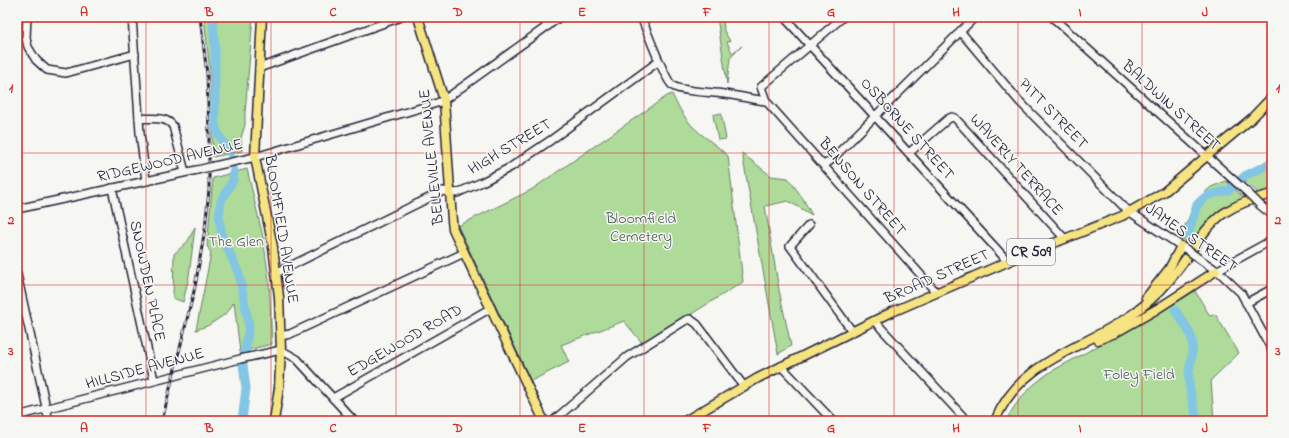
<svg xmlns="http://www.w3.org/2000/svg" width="1289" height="438" viewBox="0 0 1289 438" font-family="'Indie Flower',sans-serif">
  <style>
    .green { fill: #aedb9a; stroke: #687e6a }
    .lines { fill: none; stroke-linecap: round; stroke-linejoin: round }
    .river { stroke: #83c6e4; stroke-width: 9 }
    .minor-casing { stroke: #22223b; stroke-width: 10 }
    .major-casing { stroke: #22223b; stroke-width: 11 }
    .minor { stroke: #f6f6f2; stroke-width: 7 }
    .major { stroke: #f6e381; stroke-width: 8 }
    .rail-casing { stroke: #22223b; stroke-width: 3 }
    .rail { stroke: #f6f6f2; stroke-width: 1.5; stroke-dasharray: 4.5; stroke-linecap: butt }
    .minor-bridge-casing { stroke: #22223b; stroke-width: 10; stroke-linecap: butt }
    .minor-bridge { stroke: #f6f6f2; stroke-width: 7 }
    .grid { fill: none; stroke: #d62828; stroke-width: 1; stroke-opacity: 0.55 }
    .labels { text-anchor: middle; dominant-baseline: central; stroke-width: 3; stroke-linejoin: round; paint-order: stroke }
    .shield { fill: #f6f6f2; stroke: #626272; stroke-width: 1 }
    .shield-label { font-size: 15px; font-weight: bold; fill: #22223b }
    .street-label { font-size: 16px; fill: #22223b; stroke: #f6f6f2 }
    .park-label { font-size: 16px; fill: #4c5a58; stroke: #f6f6f2 }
    .neatline { fill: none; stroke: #d62828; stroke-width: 1.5 }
    .grid-label { font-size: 13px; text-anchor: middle; font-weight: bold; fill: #d62828 }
  </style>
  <rect width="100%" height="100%" fill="#f6f6f2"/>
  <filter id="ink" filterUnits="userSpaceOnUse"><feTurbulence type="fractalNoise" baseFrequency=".025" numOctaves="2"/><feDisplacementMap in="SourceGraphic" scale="8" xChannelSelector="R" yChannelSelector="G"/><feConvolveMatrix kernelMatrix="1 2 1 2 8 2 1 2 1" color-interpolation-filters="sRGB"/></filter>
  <g filter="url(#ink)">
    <g class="green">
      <path d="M204,17H253L245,113V125L241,138L242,151L213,157L210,72Z"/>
      <path d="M717,17H723L724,31L730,41L727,42L732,53L742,46L730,58L727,84Z"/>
      <path d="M672,94C677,105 684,117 692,126C703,137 717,145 728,156L743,282L643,344L624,321L561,345L569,362L531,381L458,226L531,190L667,96Z"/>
      <path d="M721,113L726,139L718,140L713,115Z"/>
      <path d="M742,153L771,176L788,178L802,197L812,215L788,201L765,206L779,290L791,346L778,354Z"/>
      <path d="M1272,157V190L1259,194L1241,177Z"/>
      <path d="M247,169L263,237L269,280L272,344L240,352L234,302L227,313L209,325L196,330L211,253L207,246L213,178Z"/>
      <path d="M1226,181L1244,198L1216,217L1192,245L1178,236L1187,222L1195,201L1211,187Z"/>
      <path d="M195,227L189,276L183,302L173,298L174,254L188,241Z"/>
      <path d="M1195,291L1210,316L1215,314L1239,353L1211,380L1214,421H1006C1017,399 1032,384 1052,371L1169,307Z"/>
    </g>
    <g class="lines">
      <g class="river">
        <path d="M213,17L215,48V124C217,138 226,142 230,153"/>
        <path d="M234,171L233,180L221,201L219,216L222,236L239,274L249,325L243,365L246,388L242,421"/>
        <path d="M1188,235L1197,205L1203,199L1209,195L1229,190L1246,175L1272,163"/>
        <path d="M1175,310C1181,318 1189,329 1192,339C1195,351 1188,367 1189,379C1189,394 1194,407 1198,421"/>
      </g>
      <defs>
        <g id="minor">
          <path d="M27,17L26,38L28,47L36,60L47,70L66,73L135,54"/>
          <path d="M132,17L140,133L146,181"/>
          <path d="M542,17L548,26"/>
          <path d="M641,17C646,28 665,81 673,86C682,92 713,92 724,94C738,96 752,99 766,101"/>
          <path d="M784,17L1003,256L1007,262"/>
          <path d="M843,17L761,87L766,101L936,292"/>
          <path d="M1052,17L1248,193"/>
          <path d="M960,31L1019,101L1124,207L1130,212L1184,248"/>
          <path d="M259,68L401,17"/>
          <path d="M139,118C151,120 165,115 173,126L185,172"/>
          <path d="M909,153L948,119L952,117L955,118L1065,239"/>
          <path d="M824,165L830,161L975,17"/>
          <path d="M214,166L255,157L437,103L444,100L560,17"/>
          <path d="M112,188L154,380"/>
          <path d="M1261,206L1272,215"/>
          <path d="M17,209L197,170"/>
          <path d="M809,225L790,246L852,331"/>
          <path d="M1201,260L1220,273L1241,293L1272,350"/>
          <path d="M1216,271L1272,240"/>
          <path d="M276,273L443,191L457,193L482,182L511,167L551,140L659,61"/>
          <path d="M17,274L49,421"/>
          <path d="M1246,303L1272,289"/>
          <path d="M875,320L881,328L967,421"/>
          <path d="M281,336L290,334L464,253"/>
          <path d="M781,366L833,421"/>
          <path d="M333,398L491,308"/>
          <path d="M695,415L701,421"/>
          <path d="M17,416L240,359L281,350L297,359L354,421"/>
          <path d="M553,421L627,357L686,320L690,319L697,324L743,385"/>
        </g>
        <g id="major">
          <path d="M262,17L255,157L273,247L279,297L281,350L279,388L274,421"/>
          <path d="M418,17L444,100L452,221L453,229L544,421"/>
          <path d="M1146,298L1169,269L1181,246"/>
          <path d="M1098,340L1115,333L1157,309L1216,271"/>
          <path d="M685,421L758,378L892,312L1014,259L1122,216L1164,192L1251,119L1272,97"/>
          <path d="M995,421C1020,358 1089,348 1138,310C1155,298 1170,281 1182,264C1195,246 1206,226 1224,213C1239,203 1255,198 1272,194"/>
        </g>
      </defs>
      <use href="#minor" class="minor-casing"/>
      <use href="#major" class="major-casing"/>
      <use href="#minor" class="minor"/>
      <use href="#major" class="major"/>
      <defs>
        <path id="rail" d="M162,421L195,287L205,229L209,190V133L207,74L200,17"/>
      </defs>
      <use href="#rail" class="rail-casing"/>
      <use href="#rail" class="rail"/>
      <defs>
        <g id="minor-bridge">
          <path d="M197,170L214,166"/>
          <path d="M1248,193L1261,206"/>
          <path d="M1186,249L1201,260"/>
        </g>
      </defs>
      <use href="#minor-bridge" class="minor-bridge-casing"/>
      <use href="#minor-bridge" class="minor-bridge"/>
    </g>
  </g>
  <path class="grid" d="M146,17V421M271,17V421M396,17V421M520,17V421M644,17V421M769,17V421M894,17V421M1018,17V421M1142,17V421M17,153H1272M17,285H1272"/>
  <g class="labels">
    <rect class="shield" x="1007" y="239" width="48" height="26" rx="3"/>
    <g class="shield-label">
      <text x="1031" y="252">CR 509</text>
    </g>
    <g class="street-label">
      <text transform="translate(1171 106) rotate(42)">BALDWIN STREET</text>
      <text transform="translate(1053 114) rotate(46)">PITT STREET</text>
      <text transform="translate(907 129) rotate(48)">OSBORNE STREET</text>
      <text transform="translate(510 147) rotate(-31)">HIGH STREET</text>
      <text transform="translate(432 157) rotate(-96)">BELLEVILLE AVENUE</text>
      <text transform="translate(170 161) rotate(-13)">RIDGEWOOD AVENUE</text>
      <text transform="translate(1016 165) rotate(48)">WAVERLY TERRACE</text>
      <text transform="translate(862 187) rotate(49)">BENSON STREET</text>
      <text transform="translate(281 229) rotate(81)">BLOOMFIELD AVENUE</text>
      <text transform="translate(1191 238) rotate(35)">JAMES STREET</text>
      <text transform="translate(937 277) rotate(-24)">BROAD STREET</text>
      <text transform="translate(147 281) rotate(78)">SNOWDEN PLACE</text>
      <text transform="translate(405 341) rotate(-30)">EDGEWOOD ROAD</text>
      <text transform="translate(145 369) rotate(-15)">HILLSIDE AVENUE</text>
    </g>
    <g class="park-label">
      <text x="641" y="219">Bloomfield<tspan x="641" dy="18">Cemetery</tspan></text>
      <text x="236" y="242">The Glen</text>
      <text x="1139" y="375">Foley Field</text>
    </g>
  </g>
  <rect width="1289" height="438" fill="none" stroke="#f6f6f2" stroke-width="44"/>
  <rect x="22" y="22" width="1245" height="394" class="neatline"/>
  <g class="grid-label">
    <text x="84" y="16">A</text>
    <text x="209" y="16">B</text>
    <text x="333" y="16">C</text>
    <text x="458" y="16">D</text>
    <text x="582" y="16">E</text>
    <text x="707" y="16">F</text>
    <text x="831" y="16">G</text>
    <text x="956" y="16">H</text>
    <text x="1080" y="16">I</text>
    <text x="1205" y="16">J</text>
    <text x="11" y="92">1</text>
    <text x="1278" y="92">1</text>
    <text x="11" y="224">2</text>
    <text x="1278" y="224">2</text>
    <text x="11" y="355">3</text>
    <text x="1278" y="355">3</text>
    <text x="84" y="432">A</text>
    <text x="209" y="432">B</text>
    <text x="333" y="432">C</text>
    <text x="458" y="432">D</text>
    <text x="582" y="432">E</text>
    <text x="707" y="432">F</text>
    <text x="831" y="432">G</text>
    <text x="956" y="432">H</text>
    <text x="1080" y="432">I</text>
    <text x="1205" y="432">J</text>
  </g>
</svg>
